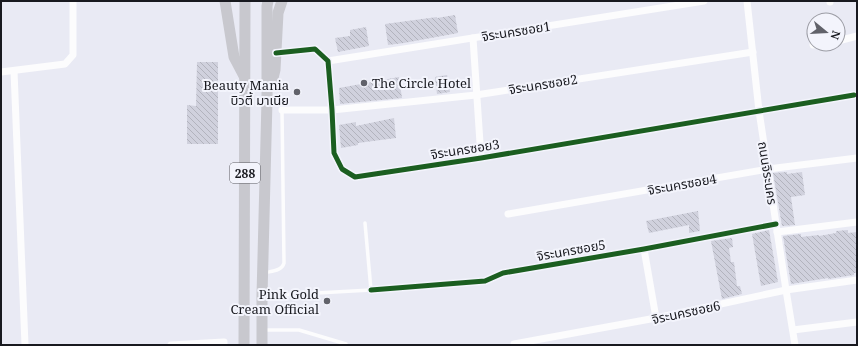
<svg xmlns="http://www.w3.org/2000/svg" width="858" height="346" viewBox="0 0 858 346" font-family="'Noto Serif','Noto Sans Thai',serif">
  <style>
    .building { fill: url(#building-back-hatch) }
    .lines { fill: none; stroke-linecap: round; stroke-linejoin: round }
    .service { stroke: #fcfcfd; stroke-width: 3.5 }
    .minor { stroke: #fcfcfd; stroke-width: 7 }
    .primary { stroke: #c8c8ce; stroke-width: 11 }
    .cycleway-casing { stroke: #f3f4fc; stroke-width: 8 }
    .cycleway { stroke: #1b5e20; stroke-width: 5 }
    .poi-dot { fill: #61626a; stroke: #f3f4fc; stroke-width: 1.5 }
    .labels { text-anchor: middle; dominant-baseline: central; stroke-width: 4; stroke-linejoin: round; paint-order: stroke }
    .shield { fill: #f3f4fc; stroke: #5a5b61; stroke-width: 1 }
    .shield-label { font-size: 12px; font-weight: bold; fill: #18191f }
    .street-label { font-size: 13px; fill: #18191f; stroke: #f3f4fc }
    .poi-label { font-size: 13px; fill: #18191f; stroke: #f3f4fc; text-anchor: end }
  </style>
  <defs>
    <pattern id="building-back-hatch" width="6" height="6" patternUnits="userSpaceOnUse"><rect width="6" height="6" fill="#d0d1dd"/><path d="M-1 5l2 2M0 0l6 6M5-1l2 2" fill="none" stroke="#b2b3bd"/></pattern>
  </defs>
  <rect width="100%" height="100%" fill="#e9eaf4"/>
  <g class="building">
    <path d="M455,15L458,33L404,43L388,45L385,24L437,17V18Z"/>
    <path d="M366,27L369,46L338,52L335,38L350,36V30Z"/>
    <path d="M197,62H218V144H187V105L196,106Z"/>
    <path d="M447,75L450,92L437,94L435,77Z"/>
    <path d="M399,77L402,98L340,104L339,88Z"/>
    <path d="M394,118L396,138L358,143V145L341,148L339,125L356,122V126Z"/>
    <path d="M787,172V174L802,172L805,195L791,197L795,225L782,226L773,173Z"/>
    <path d="M698,211L700,231L689,233V225L649,233L646,221Z"/>
    <path d="M769,230L778,282L761,286L752,234Z"/>
    <path d="M848,230V233L857,232V273H854V275L828,279V278L791,284L783,236L801,234V237L819,235V236L836,233V231Z"/>
    <path d="M732,238L733,247L729,248L731,262H734L737,286H740L742,294L722,299L711,241Z"/>
  </g>
  <g class="lines">
    <g class="service">
      <path d="M264,273C271,271 282,271 284,263L282,110"/>
      <path d="M263,296L371,290L365,223"/>
      <path d="M263,330H299L346,344V345"/>
    </g>
    <g class="minor">
      <path d="M747,1L759,111L786,290L795,345"/>
      <path d="M830,1V2"/>
      <path d="M473,38L481,158"/>
      <path d="M838,41L857,36"/>
      <path d="M813,45L817,44"/>
      <path d="M276,53L315,49L328,61L332,110L334,153L342,169L355,177L481,158L854,95"/>
      <path d="M328,61L704,1"/>
      <path d="M14,71L25,345"/>
      <path d="M1,72L65,64L73,55V1"/>
      <path d="M282,110H332L476,95L753,52"/>
      <path d="M508,214L768,169L857,158"/>
      <path d="M777,232L857,222"/>
      <path d="M644,249L656,318"/>
      <path d="M371,290L485,281L503,273L644,249L776,224"/>
      <path d="M793,330L857,322"/>
      <path d="M514,344L656,318L786,290L857,280"/>
      <path d="M171,345L224,342V345"/>
    </g>
    <g class="primary">
      <path d="M225,1L234,57L244,76"/>
      <path d="M271,86L275,70L278,13L282,1"/>
      <path d="M244,345L245,1"/>
      <path d="M262,345V296L267,100V6L268,1"/>
    </g>
    <defs>
      <g id="cycleway">
        <path d="M276,53L315,49L328,61L332,110L334,153L342,169L355,177L481,158L854,95"/>
        <path d="M371,290L485,281L503,273L644,249L776,224"/>
      </g>
    </defs>
    <use href="#cycleway" class="cycleway-casing"/>
    <use href="#cycleway" class="cycleway"/>
  </g>
  <g class="poi-dot">
    <circle cx="364" cy="83" r="4"/>
    <circle cx="297" cy="92" r="4"/>
    <circle cx="327" cy="301" r="4"/>
  </g>
  <g class="labels">
    <rect class="shield" x="230" y="163" width="30" height="20" rx="3"/>
    <g class="shield-label">
      <text x="245" y="173">288</text>
    </g>
    <g class="street-label">
      <text transform="translate(516 31) rotate(-9)">จิระนครซอย1</text>
      <text transform="translate(543 84) rotate(-9)">จิระนครซอย2</text>
      <text transform="translate(465 149) rotate(-9)">จิระนครซอย3</text>
      <text transform="translate(768 173) rotate(81)">ถนนจิระนคร</text>
      <text transform="translate(682 184) rotate(-10)">จิระนครซอย4</text>
      <text transform="translate(571 250) rotate(-10)">จิระนครซอย5</text>
      <text transform="translate(686 312) rotate(-12)">จิระนครซอย6</text>
    </g>
    <g class="poi-label">
      <text x="372" y="83" text-anchor="start">The Circle Hotel</text>
      <text x="289" y="85">Beauty Mania<tspan x="289" dy="15">บิวตี้ มาเนีย</tspan></text>
      <text x="319" y="294">Pink Gold<tspan x="319" dy="15">Cream Official</tspan></text>
    </g>
  </g>
  <rect width="858" height="346" fill="none" stroke="#18191f" stroke-width="4"/>
  <g transform="translate(826 32) rotate(108)"><circle r="19" fill="#f3f4fc" stroke="#9b9ca4"/>
  <path d="M0-3L7 15L0 10L-7 15Z" fill="#61626a"/>
  <text y="-6" font-size="11" font-weight="bold" text-anchor="middle" fill="#18191f">N</text>
  </g>
</svg>
